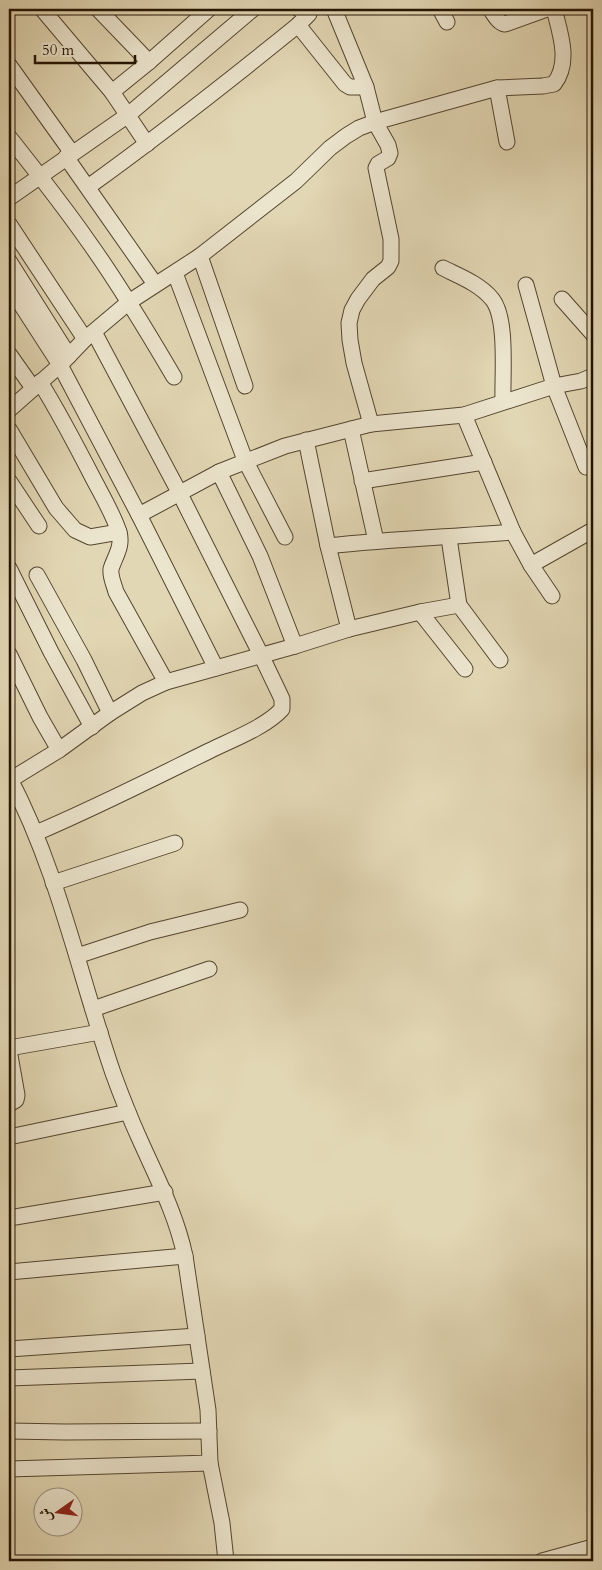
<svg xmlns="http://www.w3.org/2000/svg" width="602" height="1570" viewBox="0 0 602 1570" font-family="Cardo,Amiri,serif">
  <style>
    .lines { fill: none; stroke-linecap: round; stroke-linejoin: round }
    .street-casing { stroke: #54452f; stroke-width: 17 }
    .street { stroke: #ece5ce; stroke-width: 15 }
  </style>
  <rect width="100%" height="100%" fill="#e2d7b4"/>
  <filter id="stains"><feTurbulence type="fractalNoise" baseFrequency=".004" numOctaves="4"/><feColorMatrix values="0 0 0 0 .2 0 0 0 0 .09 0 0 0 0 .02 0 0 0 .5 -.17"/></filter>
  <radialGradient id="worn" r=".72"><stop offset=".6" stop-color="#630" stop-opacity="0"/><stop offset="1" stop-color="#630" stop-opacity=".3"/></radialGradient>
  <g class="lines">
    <defs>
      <g id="street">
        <path d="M42,9L112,92L147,144"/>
        <path d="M98,9L149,62"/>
        <path d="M334,9L366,87L375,122L388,145L390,153L388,158L378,164L376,168L391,239V261L388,267L373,279L358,299L352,310L349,323L350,340L354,363L371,424"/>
        <path d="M440,9L447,22"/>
        <path d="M490,9C494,14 498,23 505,24L547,9"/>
        <path d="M298,25L345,84L350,87H366"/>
        <path d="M9,65L72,153"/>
        <path d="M497,88L507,142"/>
        <path d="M112,92L149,62L209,9"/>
        <path d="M9,137C36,171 63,205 88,241C119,284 147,331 174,377"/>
        <path d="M66,157L155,284"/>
        <path d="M88,187C160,135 229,81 298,25L309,14L299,9"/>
        <path d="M9,198L128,115L253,9"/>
        <path d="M9,224L85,339"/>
        <path d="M200,256L245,386"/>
        <path d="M9,261L69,356"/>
        <path d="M443,268C459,276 480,284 492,299C508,318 502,377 503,402"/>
        <path d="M175,273L245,460L285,537"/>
        <path d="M526,285L554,386L586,467"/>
        <path d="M9,286L60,365L139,515L216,668"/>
        <path d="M562,299L593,334"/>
        <path d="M9,354L33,388"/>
        <path d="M40,382C60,414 77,447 94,480C103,497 113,514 119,532C123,547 115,556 111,569C110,577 114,584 116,592L166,682"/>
        <path d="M9,410L60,365L85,339L129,302L200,256L296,181L330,148L346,136L359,128L375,122L497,88L543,86L554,84C571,62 560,33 554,9"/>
        <path d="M464,415L513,532L531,565L552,596"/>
        <path d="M9,429L56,508L75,530L90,537L119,532"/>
        <path d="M351,429L376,541"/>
        <path d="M306,440L328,546L349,629"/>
        <path d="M219,472L260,556L295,646"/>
        <path d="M9,481L39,526"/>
        <path d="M362,481L484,462"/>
        <path d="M139,515L219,472L285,446L371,424L464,415L554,386L581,381L593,376"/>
        <path d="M449,538L459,605L500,660"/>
        <path d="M328,546C389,539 451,537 513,532"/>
        <path d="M531,565L593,530"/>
        <path d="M9,568L51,652L92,727"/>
        <path d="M37,575L84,660L110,713"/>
        <path d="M420,612L465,669"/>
        <path d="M9,654L40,717L59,750"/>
        <path d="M9,777C58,870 79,974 113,1073C121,1095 130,1118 140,1140C157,1178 176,1214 185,1256L208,1410L210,1463L9,1469"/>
        <path d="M10,780L59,750L110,713L142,693L166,682L295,646L349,629L420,612L459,605"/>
        <path d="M36,833C95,808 152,779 209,751C231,740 266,727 282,709V699L261,655L179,492L94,332"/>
        <path d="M53,883L175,843"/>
        <path d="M77,956L150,932L240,910"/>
        <path d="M93,1009L209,969"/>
        <path d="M9,1048L100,1032"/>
        <path d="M9,1050L17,1095L16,1100L9,1104"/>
        <path d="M9,1137L128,1112"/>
        <path d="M9,1218L165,1192"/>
        <path d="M9,1272L185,1256"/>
        <path d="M9,1349L197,1336"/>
        <path d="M9,1378L202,1371"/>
        <path d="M9,1431L65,1432L209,1431"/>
        <path d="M210,1463L222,1523L226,1561"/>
        <path d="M542,1561L593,1547"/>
      </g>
    </defs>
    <use href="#street" class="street-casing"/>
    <use href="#street" class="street"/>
  </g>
  <rect width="602" height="1570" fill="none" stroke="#e2d7b4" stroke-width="30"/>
  <rect x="10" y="10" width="582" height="1550" fill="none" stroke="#241403" stroke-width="2.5"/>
  <rect x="15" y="15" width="572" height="1540" fill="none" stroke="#241403"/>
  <g transform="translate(58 1512) rotate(256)"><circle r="24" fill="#ece5ce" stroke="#9c917d"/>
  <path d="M0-4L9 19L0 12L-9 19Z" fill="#8f2418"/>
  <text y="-8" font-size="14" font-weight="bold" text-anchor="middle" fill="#241403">ش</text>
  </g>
  <path d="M35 55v8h100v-8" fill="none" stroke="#241403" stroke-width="2.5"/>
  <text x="42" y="55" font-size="15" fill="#241403" stroke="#ece5ce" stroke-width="4" paint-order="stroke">50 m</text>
  <rect width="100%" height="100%" filter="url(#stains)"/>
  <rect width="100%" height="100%" fill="url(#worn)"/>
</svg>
